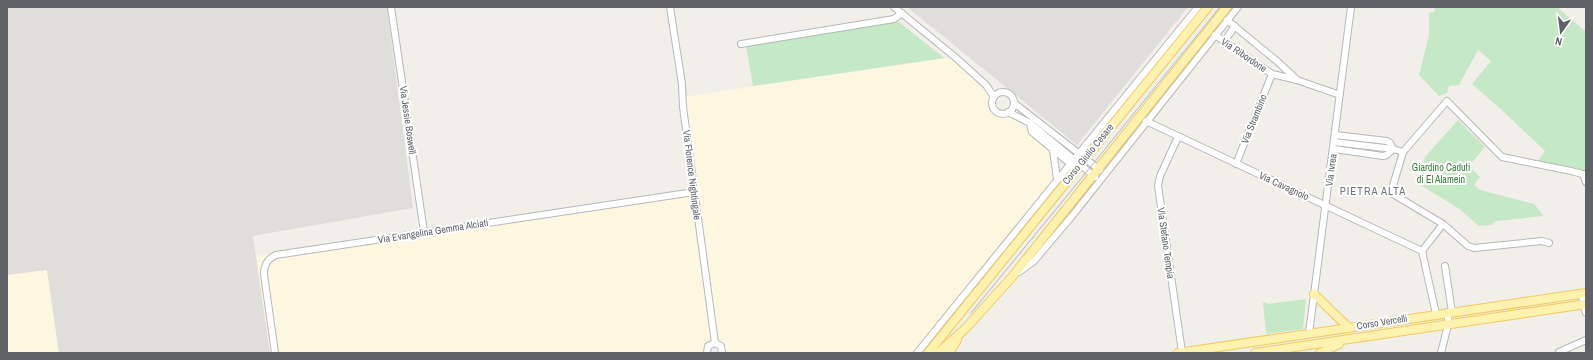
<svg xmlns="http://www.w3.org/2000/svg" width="1593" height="360" viewBox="0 0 1593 360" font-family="'Archivo Narrow',sans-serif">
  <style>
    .commercial { fill: #fef7e0 }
    .industrial { fill: #e0deda }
    .green { fill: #c5e8c5 }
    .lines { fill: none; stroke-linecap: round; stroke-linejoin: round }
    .minor-casing { stroke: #b5b8bc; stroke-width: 8 }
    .major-casing { stroke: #f2c960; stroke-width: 10 }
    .minor { stroke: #fff; stroke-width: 6 }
    .major { stroke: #fff2af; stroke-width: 8 }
    .tram { stroke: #b6b7b8; stroke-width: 1 }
    .labels { text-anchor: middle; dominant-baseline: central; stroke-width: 4; stroke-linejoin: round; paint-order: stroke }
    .street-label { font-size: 10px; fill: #5f6368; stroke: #fff }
    .park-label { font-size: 10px; fill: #348238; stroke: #fff }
    .neighbourhood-label { font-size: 11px; letter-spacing: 1px; fill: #70757a; stroke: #fff }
  </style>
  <rect width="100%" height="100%" fill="#f1efe8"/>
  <g class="commercial">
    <path d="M955,57L994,97L992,104L995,110L1017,121L1053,150L1057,179L917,353H722L715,343L707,353H270L256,256L693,192L682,97Z"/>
    <path d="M47,270L59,353H7V275Z"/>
  </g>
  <g class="industrial">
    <path d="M7,7H387L413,208L253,236L270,353H59L47,270L7,275Z"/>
    <path d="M907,7H1188L1077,145Z"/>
  </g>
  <g class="green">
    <path d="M1435,7H1557L1586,32V171L1538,161L1545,151L1503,111L1472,84L1491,61L1478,50L1459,85L1449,86L1447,93L1439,96L1419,75L1429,35V13L1434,12Z"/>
    <path d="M899,22L944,58L753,86L746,46Z"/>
    <path d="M1458,120L1485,147L1469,166L1480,177L1474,185L1480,190L1534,204L1544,216L1496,221L1491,225L1479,226L1458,208L1417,183L1425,157Z"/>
    <path d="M1306,299L1303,329L1266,334L1263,302L1269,304Z"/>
  </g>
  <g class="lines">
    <defs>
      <g id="minor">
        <path d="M391,7L424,232"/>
        <path d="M670,7L682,84L683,107L715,343"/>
        <path d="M894,7L955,57L986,85L994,97"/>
        <path d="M1227,20L1278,62L1296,79"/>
        <path d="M1215,35L1272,74L1297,80L1340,95"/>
        <path d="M1224,42L1235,26"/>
        <path d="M741,44L894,19L902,13"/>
        <circle cx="1003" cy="103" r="11"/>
        <path d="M1014,103L1100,170"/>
        <path d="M1008,112L1030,123L1095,177"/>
        <path d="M1146,121L1422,251L1436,314"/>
        <path d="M1030,123L1032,132L1073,166"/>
        <path d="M1178,137L1160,176L1158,186L1182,352"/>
        <path d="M1334,142L1393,149L1403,152"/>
        <path d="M1334,149L1383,156L1387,155L1393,149L1390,143L1387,141L1335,135"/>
        <path d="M1053,150L1057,179"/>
        <path d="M1236,164L1272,74"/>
        <path d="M1583,174L1586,182"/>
        <path d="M1549,243L1542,241L1474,248L1468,246L1443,224L1393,194L1392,189L1403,152L1447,101L1502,157L1571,171L1586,175"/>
        <path d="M1422,251L1443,224"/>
        <path d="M1445,266L1452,312"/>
        <path d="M1019,272L1034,261L1072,216L1238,7"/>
        <path d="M1582,293L1583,304L1586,313"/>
        <path d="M1309,333L1351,7"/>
        <path d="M1559,352L1586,340"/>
        <path d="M275,353L264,274C264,265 267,259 276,255L694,192"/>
        <path d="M707,353L708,346L715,343L721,346L722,353"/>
        <path d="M917,353L1198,7"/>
        <path d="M1441,353L1448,325V312"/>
      </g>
      <g id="major">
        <path d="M1314,294L1349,328"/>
        <path d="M928,353L1208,7"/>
        <path d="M938,353L965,329L1012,277L1227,7"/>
        <path d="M949,353L957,340"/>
        <path d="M1178,353L1586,293"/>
        <path d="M1255,353L1586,304"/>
        <path d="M1320,353L1339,344"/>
      </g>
    </defs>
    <use href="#minor" class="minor-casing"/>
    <use href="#major" class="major-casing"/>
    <use href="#minor" class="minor"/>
    <use href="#major" class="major"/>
    <path class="tram" d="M971,313L1093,164L1220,7"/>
  </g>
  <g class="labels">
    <g class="street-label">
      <text transform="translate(1244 55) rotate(34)">Via Ribordone</text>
      <text transform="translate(1254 119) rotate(-68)">Via Strambino</text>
      <text transform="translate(408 120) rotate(82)">Via Jessie Boswell</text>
      <text transform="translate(1088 154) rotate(-51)">Corso Giulio Cesare</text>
      <text transform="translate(1331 170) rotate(-82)">Via Ivrea</text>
      <text transform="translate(692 175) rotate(83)">Via Florence Nightingale</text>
      <text transform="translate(1284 186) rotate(25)">Via Cavagnolo</text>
      <text transform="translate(433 231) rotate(-9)">Via Evangelina Gemma Alciati</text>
      <text transform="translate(1166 243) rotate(82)">Via Stefano Tempia</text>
      <text transform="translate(1382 322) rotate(-9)">Corso Vercelli</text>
    </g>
    <g class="park-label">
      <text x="1441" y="167">Giardino Caduti<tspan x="1441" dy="12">di El Alamein</tspan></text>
    </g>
    <g class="neighbourhood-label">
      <text x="1373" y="191">PIETRA ALTA</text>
    </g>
  </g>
  <rect width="1593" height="360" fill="none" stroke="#5f6368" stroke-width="16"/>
  <g transform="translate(1561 32) rotate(194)" stroke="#ffffff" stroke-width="3" paint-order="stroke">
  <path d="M0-3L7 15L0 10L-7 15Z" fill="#5f6368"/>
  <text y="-6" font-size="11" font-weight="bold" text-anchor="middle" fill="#5f6368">N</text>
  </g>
</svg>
